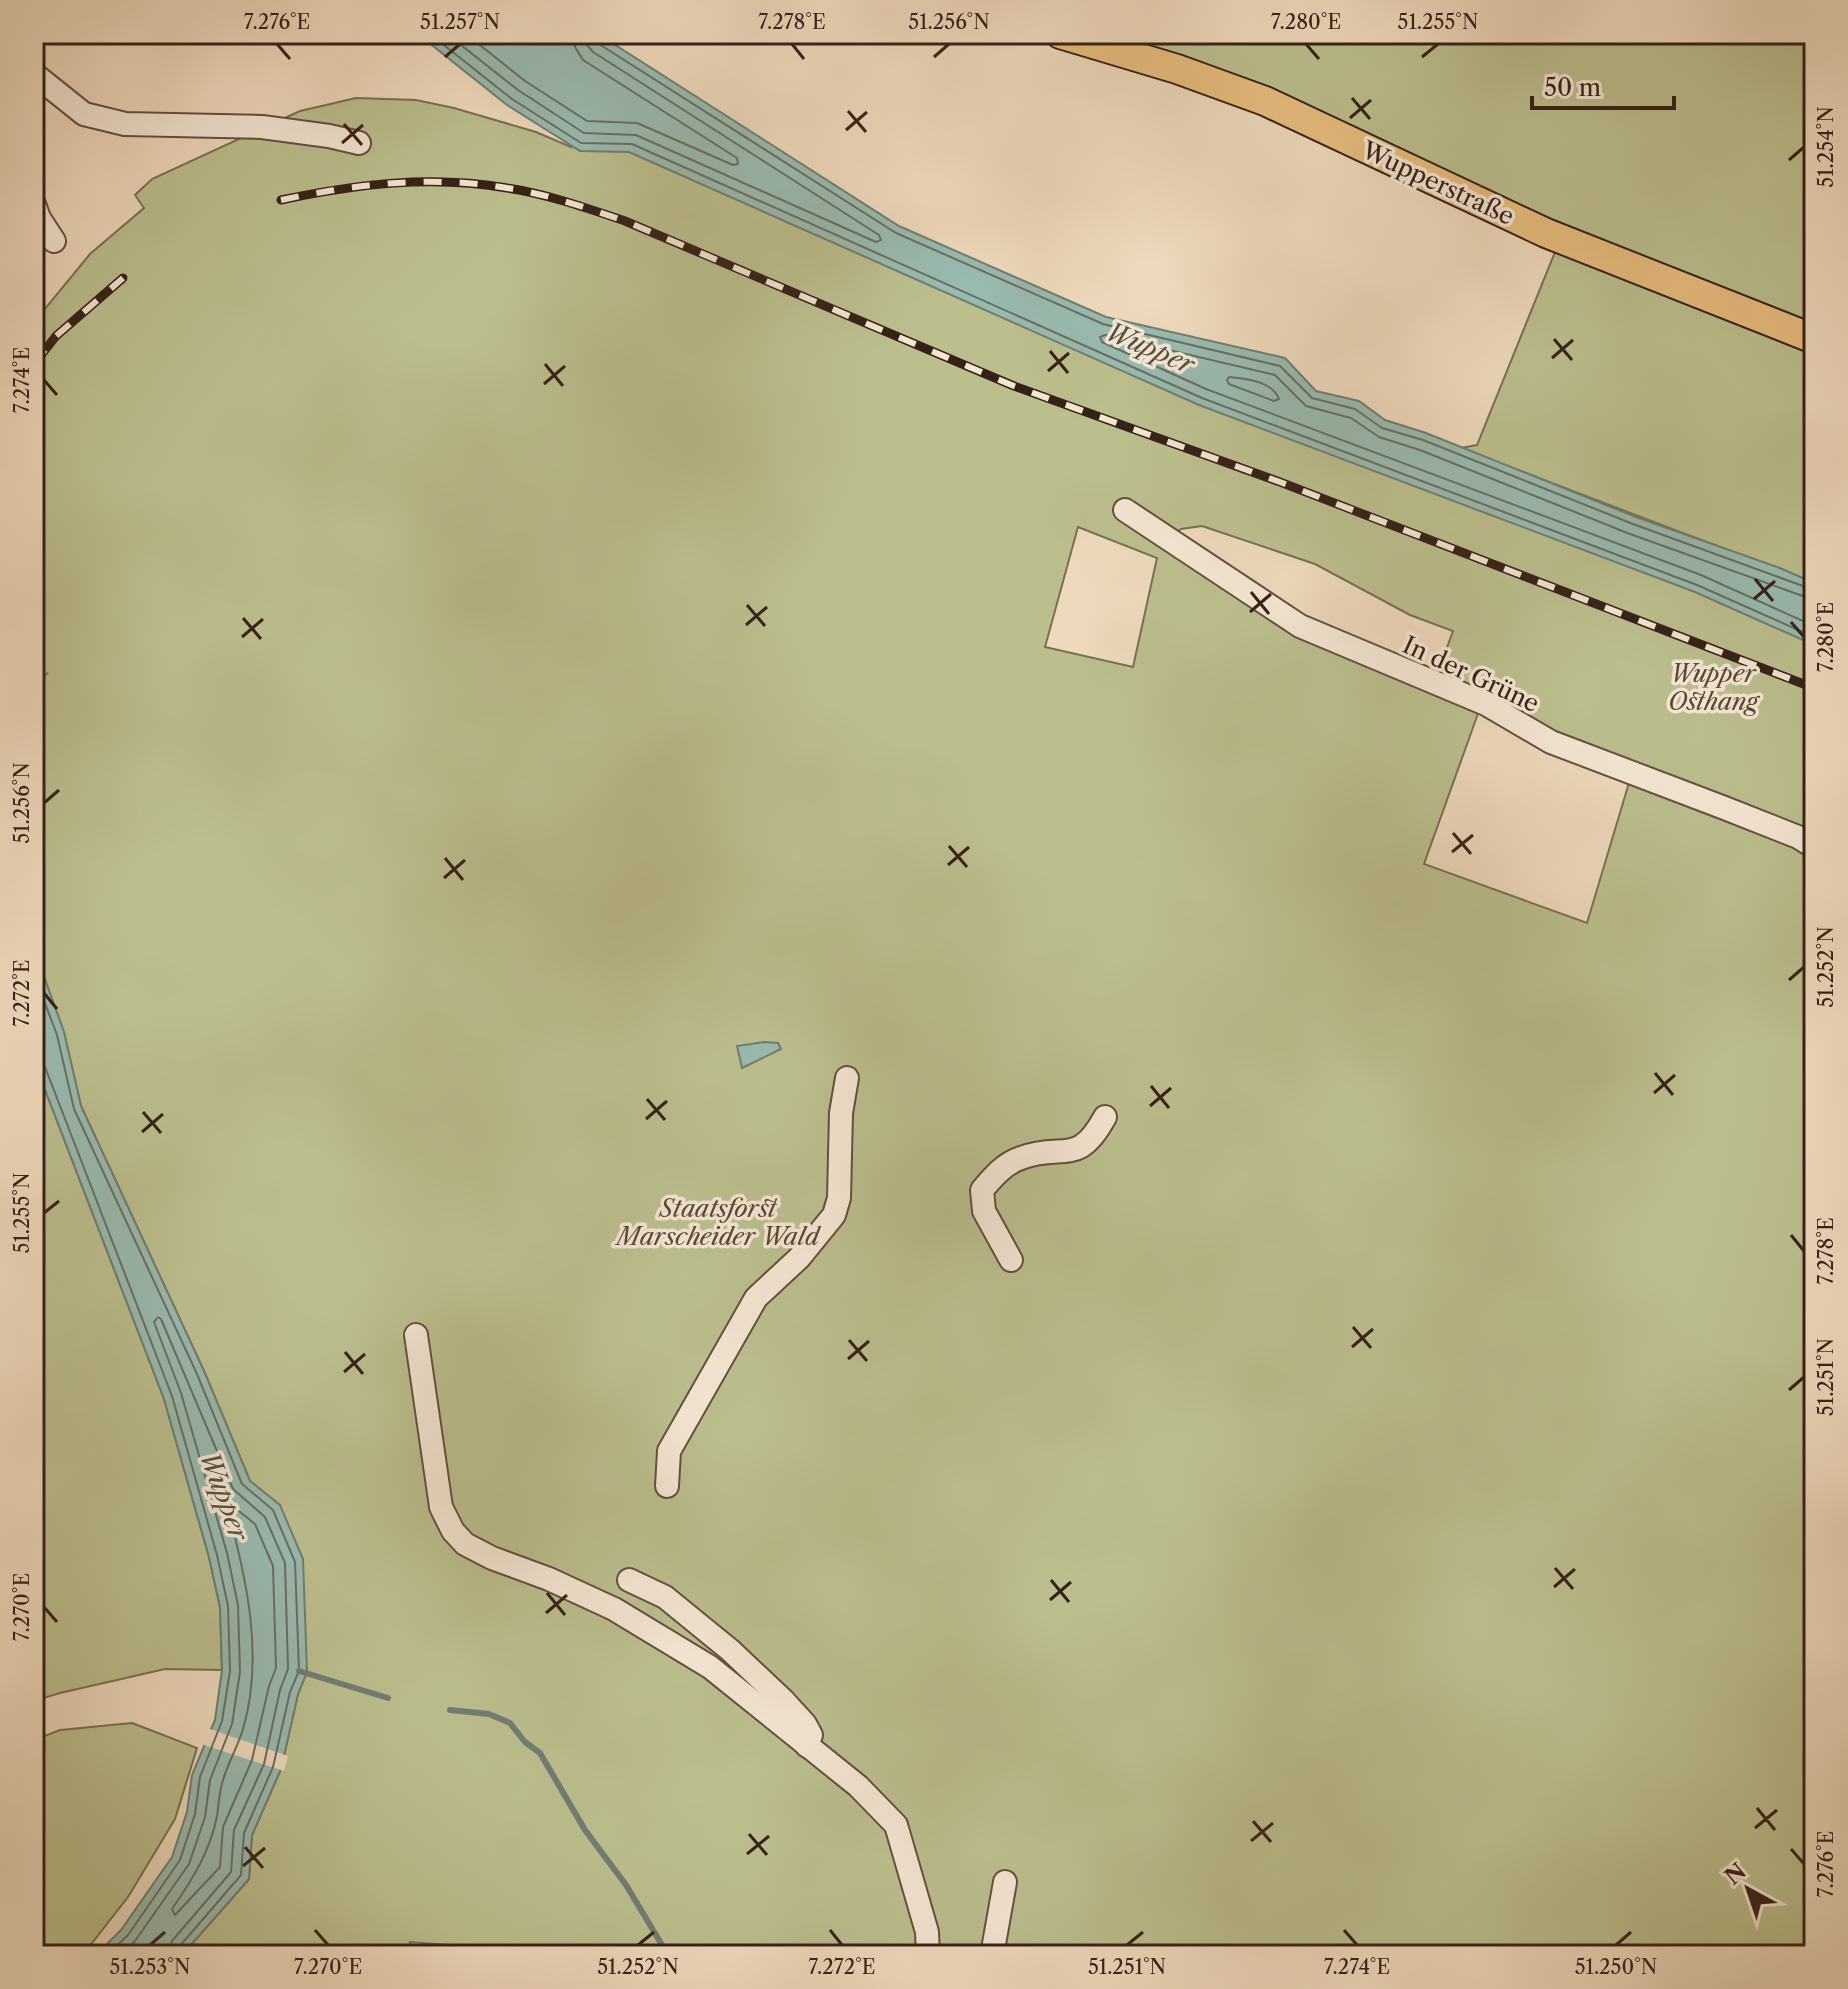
<svg xmlns="http://www.w3.org/2000/svg" width="1848" height="1989" viewBox="0 0 1848 1989" font-family="'Libre Caslon Text',serif">
  <style>
    .green { fill: #bcbe8e; stroke: #797053; stroke-width: 2; fill-rule: evenodd }
    .water { fill: #99baaf; stroke: #717d73; stroke-width: 2 }
    .pier { fill: #eed9bc }
    .lines { fill: none; stroke-linecap: round; stroke-linejoin: round }
    .shore { stroke: #686e64; stroke-width: 2 }
    .stream { stroke: #717d73; stroke-width: 6 }
    .minor-casing { stroke: #644f41; stroke-width: 26 }
    .major-casing { stroke: #362118; stroke-width: 32 }
    .minor { stroke: #f4e6d3; stroke-width: 22 }
    .major { stroke: #e7bc7e; stroke-width: 28 }
    .rail-casing { stroke: #362118; stroke-width: 9 }
    .rail { stroke: #f4e6d3; stroke-width: 6; stroke-dasharray: 18; stroke-linecap: butt }
    .ticks { fill: none; stroke: #362118; stroke-width: 3 }
    .labels { text-anchor: middle; dominant-baseline: central; stroke-width: 7; stroke-linejoin: round; paint-order: stroke }
    .street-label { font-size: 24px; fill: #362118; stroke: #f4e6d3 }
    .park-label { font-size: 24px; font-style: italic; fill: #584836; stroke: #f4e6d3 }
    .water-label { font-size: 26px; font-style: italic; fill: #544f45; stroke: #f4e6d3 }
    .neatline { fill: none; stroke: #362118; stroke-width: 3 }
    .ticks-label { font-size: 20px; text-anchor: middle; fill: #362118 }
  </style>
  <rect width="100%" height="100%" fill="#eed9bc"/>
  <filter id="stains"><feTurbulence type="fractalNoise" baseFrequency=".0025" numOctaves="4"/><feColorMatrix values="0 0 0 0 .2 0 0 0 0 .09 0 0 0 0 .02 0 0 0 .5 -.17"/></filter>
  <radialGradient id="worn" r=".72"><stop offset=".6" stop-color="#630" stop-opacity="0"/><stop offset="1" stop-color="#630" stop-opacity=".3"/></radialGradient>
  <g class="green">
    <path d="M1098,34H1814V327Z"/>
    <path d="M581,94L850,242L1814,616V1955H470L448,1945L410,1942L408,1955H182L249,1879L252,1835L281,1769L298,1694L307,1672L280,1505L250,1481L204,1371L81,1106L64,1033L34,949V682L48,673L34,680V322L90,254L144,208L135,195L152,179L300,111L356,98L416,100L454,108L536,132L571,147ZM1202,526L1315,564L1410,615L1453,631L1435,680L1301,626L1170,537L1181,529ZM1078,527L1157,558L1133,667L1045,647ZM1480,708L1631,776L1587,923L1424,864Z"/>
    <path d="M1557,247L1814,351V583L1460,448L1477,445Z"/>
    <path d="M34,1061L164,1399L209,1557L220,1607L222,1670L165,1669L60,1693L34,1701Z"/>
    <path d="M132,1723L197,1748L175,1819L128,1897L92,1943L79,1955H34V1740L60,1730Z"/>
  </g>
  <g class="water">
    <path d="M418,34H598L899,226L1106,317L1285,358L1316,391L1359,401L1385,420L1426,433L1636,517L1780,568L1814,583V645L1695,592L1199,405L629,152L580,151L507,105Z"/>
    <path d="M34,949L64,1032L81,1106L204,1371L250,1481L280,1505L303,1559L307,1672L298,1694L281,1769L252,1835L249,1879L182,1955H96L121,1930L172,1857L187,1812L192,1775L215,1720L222,1670L220,1607L209,1557L164,1399L34,1061Z"/>
    <path d="M764,1042L778,1043L781,1049L742,1068L737,1046Z"/>
  </g>
  <path class="pier" d="M207,1728L288,1756L284,1771L201,1744Z"/>
  <g class="lines">
    <g class="shore">
      <path d="M430,34L512,99L581,143L632,144L1202,398L1697,585L1814,637"/>
      <path d="M447,34L518,90L584,133L636,135L876,242L881,240L879,235L593,52L587,45L585,34"/>
      <path d="M466,34L525,81L587,121L637,123L733,165L738,164L737,158L583,60L575,47L573,34"/>
      <path d="M595,34L599,44L896,233L1103,324L1280,366L1312,398L1355,409L1382,428L1423,440L1633,524L1814,590"/>
      <path d="M1229,377C1247,379 1272,381 1279,399L1274,401L1229,384L1227,380Z"/>
      <path d="M1814,600L1630,534L1420,450L1379,437L1351,418L1306,406L1275,375L1105,335L1100,337L1102,342L1206,389L1701,575L1814,626"/>
      <path d="M34,974L57,1035L74,1109L197,1374L242,1484L273,1510L295,1562L299,1671L290,1692L273,1767L244,1833L241,1875L179,1947L177,1955"/>
      <path d="M34,1062H40L45,1067L172,1396L217,1555L228,1606L230,1671L222,1721L200,1777L195,1814L180,1860L128,1935L107,1955"/>
      <path d="M230,1507H234L255,1524L273,1566L276,1668L269,1686L252,1760L223,1827L220,1867L175,1915L172,1909C192,1880 210,1852 217,1816C219,1804 219,1792 223,1780C228,1763 238,1746 243,1729C264,1658 247,1580 228,1511Z"/>
      <path d="M122,1955L135,1941L189,1864L205,1817L210,1780L232,1724L240,1672L238,1605L227,1553L181,1393L154,1322L158,1317L161,1319L233,1489L265,1517L285,1563L288,1669L280,1690L264,1764L234,1830L231,1872L172,1941L167,1955"/>
    </g>
    <g class="stream">
      <path d="M299,1671L388,1698"/>
      <path d="M450,1710L489,1714L510,1723L525,1742L540,1753L585,1830L626,1885L668,1955"/>
    </g>
    <defs>
      <g id="minor">
        <path d="M34,74L84,114L125,124L262,127L329,136L359,143"/>
        <path d="M34,204L39,218L54,241"/>
        <path d="M1125,510L1300,626L1486,704L1551,742L1722,807L1798,837L1814,847"/>
        <path d="M1011,1260L984,1211L982,1190C993,1177 1005,1163 1021,1158C1064,1142 1077,1168 1105,1117"/>
        <path d="M416,1335L441,1507L453,1531L465,1544L492,1558L549,1579L614,1609L710,1667L858,1786L896,1825L927,1932L928,1955"/>
        <path d="M667,1486L669,1451L756,1298L799,1258L834,1215L839,1198L841,1113L847,1078"/>
        <path d="M629,1580L665,1597L730,1650L783,1700L805,1724L811,1735L807,1746"/>
        <path d="M992,1955L1005,1882"/>
      </g>
      <path id="major" d="M1060,34L1177,69L1265,101L1546,233L1814,339"/>
    </defs>
    <use href="#minor" class="minor-casing"/>
    <use href="#major" class="major-casing"/>
    <use href="#minor" class="minor"/>
    <use href="#major" class="major"/>
    <defs>
      <g id="rail">
        <path d="M281,200C357,184 430,175 507,188C547,194 587,208 625,221L1014,386L1280,482L1814,688"/>
        <path d="M34,364L56,336L123,278"/>
        <path d="M34,1304L36,1362L34,1403"/>
      </g>
    </defs>
    <use href="#rail" class="rail-casing"/>
    <use href="#rail" class="rail"/>
  </g>
  <path class="ticks" d="M277,44L290,59M792,44L804,59M1306,44L1319,59M445,57L460,44M934,57L949,44M1422,57L1438,44M1352,98L1370,119M848,111L866,132M1350,118L1371,100M344,124L362,145M846,130L867,112M342,143L363,125M1789,160L1804,147M1554,339L1572,360M1050,351L1068,373M1552,358L1573,340M545,364L563,386M1048,371L1069,353M44,380L57,395M544,384L565,366M1755,579L1773,601M1251,592L1269,614M1754,599L1775,581M747,605L765,626M1250,612L1271,594M243,618L261,639M1791,622L1804,637M746,625L767,607M242,637L263,619M44,803L59,790M1453,833L1471,854M949,846L967,867M1452,852L1473,835M445,858L463,880M948,865L969,847M444,878L465,860M1789,980L1804,967M44,993L57,1009M1655,1073L1673,1095M1151,1086L1169,1108M1654,1093L1675,1075M647,1099L665,1120M1150,1106L1171,1088M143,1112L161,1133M646,1119L667,1101M142,1132L163,1114M44,1213L59,1201M1791,1235L1804,1251M1353,1327L1371,1348M849,1340L867,1361M1352,1347L1373,1329M345,1352L363,1374M848,1359L869,1341M344,1372L365,1354M1789,1390L1804,1377M1555,1568L1573,1589M1051,1580L1069,1602M1554,1587L1575,1569M547,1593L565,1615M1050,1600L1071,1582M44,1607L57,1622M546,1613L567,1595M1757,1808L1775,1830M1253,1821L1271,1842M1755,1828L1777,1810M749,1834L767,1855M1251,1841L1273,1823M245,1847L263,1868M1791,1849L1804,1864M747,1854L769,1836M243,1866L265,1848M315,1930L328,1945M830,1930L842,1945M1344,1930L1357,1945M150,1945L165,1932M638,1945L654,1932M1127,1945L1143,1932M1616,1945L1631,1932"/>
  <g class="labels">
    <g class="street-label">
      <text transform="translate(1438 183) rotate(25)">Wupperstraße</text>
      <text transform="translate(1471 674) rotate(25)">In der Grüne</text>
    </g>
    <g class="park-label">
      <text x="1713" y="673">Wupper<tspan x="1713" dy="28">Osthang</tspan></text>
      <text x="718" y="1208">Staatsforst<tspan x="718" dy="28">Marscheider Wald</tspan></text>
    </g>
    <g class="water-label">
      <text transform="translate(1150 348) rotate(23)">Wupper</text>
      <text transform="translate(224 1496) rotate(70)">Wupper</text>
    </g>
  </g>
  <rect width="1848" height="1989" fill="none" stroke="#eed9bc" stroke-width="88"/>
  <g transform="translate(1748 1889) rotate(320)" stroke="#f4e6d3" stroke-width="6" paint-order="stroke">
  <path d="M0-6L14 30L0 20L-14 30Z" fill="#362118"/>
  <text y="-12" font-size="22" font-weight="bold" text-anchor="middle" fill="#362118">N</text>
  </g>
  <path d="M1532 96v12h142v-12" fill="none" stroke="#362118" stroke-width="4"/>
  <text x="1544" y="96" font-size="24" fill="#362118" stroke="#f4e6d3" stroke-width="6" paint-order="stroke">50 m</text>
  <rect x="44" y="44" width="1760" height="1901" class="neatline"/>
  <g class="ticks-label">
    <text x="277" y="29">7.276°E</text>
    <text x="460" y="29">51.257°N</text>
    <text x="792" y="29">7.278°E</text>
    <text x="949" y="29">51.256°N</text>
    <text x="1306" y="29">7.280°E</text>
    <text x="1438" y="29">51.255°N</text>
    <text transform="translate(1826 147) rotate(-90)" y="7">51.254°N</text>
    <text transform="translate(22 380) rotate(-90)" y="7">7.274°E</text>
    <text transform="translate(1826 637) rotate(-90)" y="7">7.280°E</text>
    <text transform="translate(22 803) rotate(-90)" y="7">51.256°N</text>
    <text transform="translate(1826 967) rotate(-90)" y="7">51.252°N</text>
    <text transform="translate(22 993) rotate(-90)" y="7">7.272°E</text>
    <text transform="translate(22 1213) rotate(-90)" y="7">51.255°N</text>
    <text transform="translate(1826 1251) rotate(-90)" y="7">7.278°E</text>
    <text transform="translate(1826 1377) rotate(-90)" y="7">51.251°N</text>
    <text transform="translate(22 1607) rotate(-90)" y="7">7.270°E</text>
    <text transform="translate(1826 1864) rotate(-90)" y="7">7.276°E</text>
    <text x="150" y="1974">51.253°N</text>
    <text x="328" y="1974">7.270°E</text>
    <text x="638" y="1974">51.252°N</text>
    <text x="842" y="1974">7.272°E</text>
    <text x="1127" y="1974">51.251°N</text>
    <text x="1357" y="1974">7.274°E</text>
    <text x="1616" y="1974">51.250°N</text>
  </g>
  <rect width="100%" height="100%" filter="url(#stains)"/>
  <rect width="100%" height="100%" fill="url(#worn)"/>
</svg>
